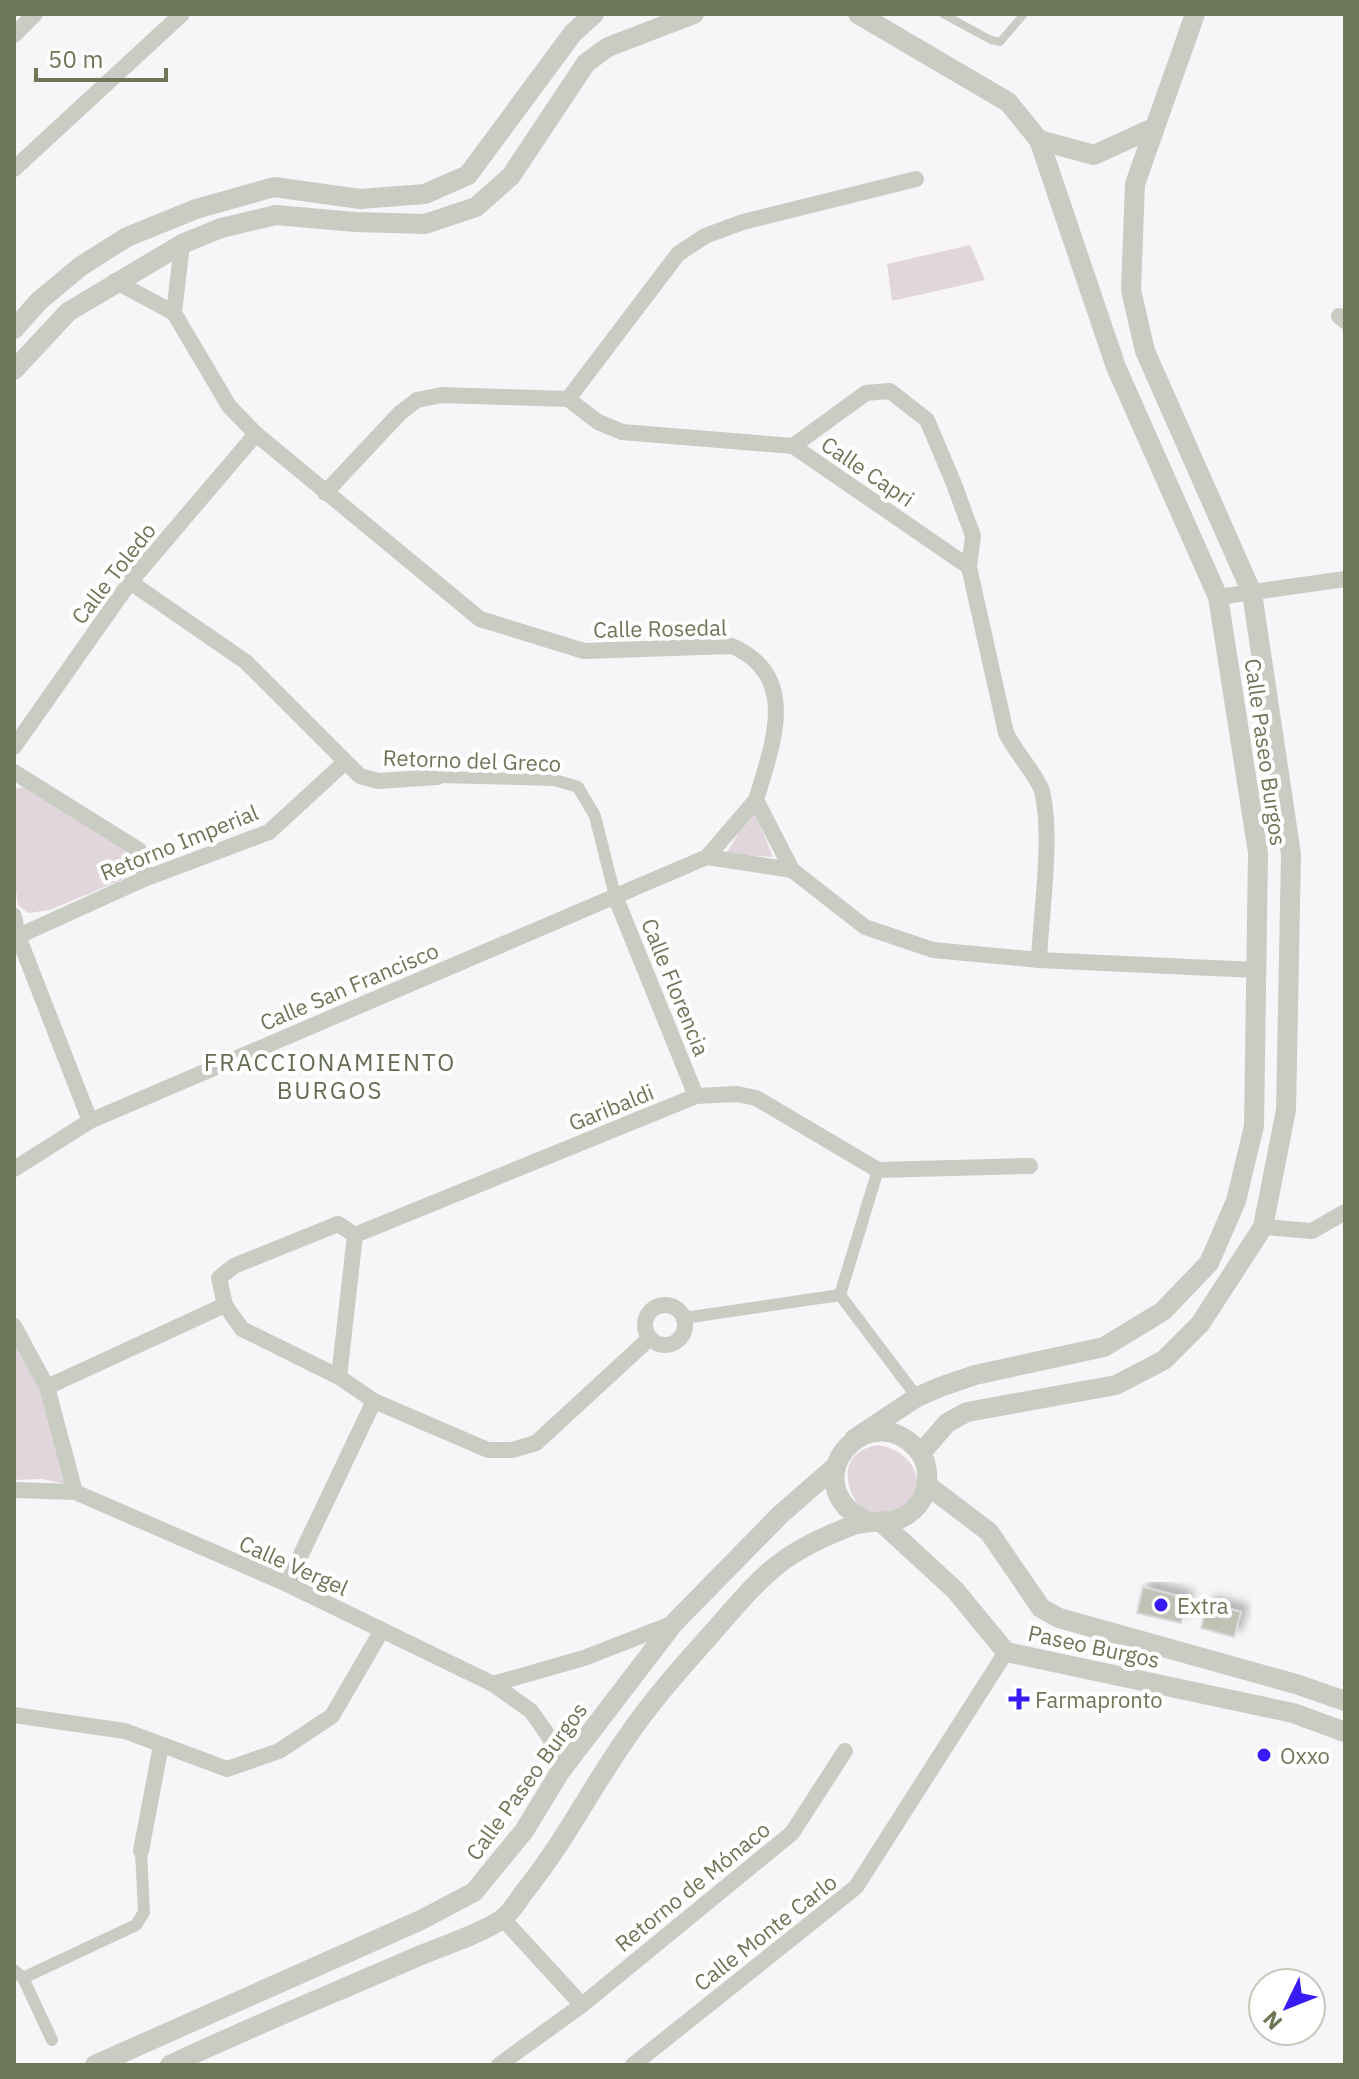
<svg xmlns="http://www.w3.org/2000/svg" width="1359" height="2079" viewBox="0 0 1359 2079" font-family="'IBM Plex Sans',sans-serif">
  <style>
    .green { fill: #e1d6db }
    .building { fill: #bfc2b5; stroke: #dad8da; stroke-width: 2; filter: url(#shadow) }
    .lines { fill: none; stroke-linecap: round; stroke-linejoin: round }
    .service { stroke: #c9ccc3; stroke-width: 8 }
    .pedestrian { stroke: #c9ccc3; stroke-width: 12 }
    .minor { stroke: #c9ccc3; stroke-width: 16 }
    .tertiary { stroke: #c9ccc3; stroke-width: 20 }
    .poi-dot { fill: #371af4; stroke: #fff; stroke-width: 3 }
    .labels { text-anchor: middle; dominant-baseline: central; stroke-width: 8; stroke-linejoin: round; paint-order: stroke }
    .street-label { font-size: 22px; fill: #6d7758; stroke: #fff }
    .poi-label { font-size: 22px; fill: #6d7758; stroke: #fff; text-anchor: start }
    .neighbourhood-label { font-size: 24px; letter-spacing: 2px; fill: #646e53; stroke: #fff }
  </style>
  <defs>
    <filter id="shadow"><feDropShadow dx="7" dy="-7" stdDeviation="4" flood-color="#0004"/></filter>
  </defs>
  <rect width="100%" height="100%" fill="#f8f5f8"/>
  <g class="green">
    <path d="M970,245L985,280L892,301L887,264Z"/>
    <path d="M23,787L131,850L134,860L126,878L50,910L28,913L18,905L14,876V789Z"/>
    <path d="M753,808L773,857L726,854Z"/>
    <path d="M14,1330C42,1374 51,1434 65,1484L43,1479L14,1480Z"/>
    <path d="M878,1445C917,1451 934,1494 897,1511C889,1515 875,1514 865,1514C844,1490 836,1452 878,1445Z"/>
  </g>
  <g class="building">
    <path d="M1143,1587L1186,1598L1181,1623L1137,1613Z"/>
    <path d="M1208,1603L1241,1612L1234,1637L1201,1628Z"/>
  </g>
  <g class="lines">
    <path class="service" d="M943,14L991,40L1000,42L1024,14"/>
    <g class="pedestrian">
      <path d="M438,777L555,780L578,787L595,816L615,896"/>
      <path d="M840,1295L878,1170"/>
      <path d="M840,1295L917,1397"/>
      <path d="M684,1318L840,1295"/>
      <path d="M14,1970L23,1978L52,2040"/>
      <path d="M23,1978L136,1925L144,1912L141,1851"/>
    </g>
    <g class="minor">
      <path d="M14,35L35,14"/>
      <path d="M14,169L182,14"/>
      <path d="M115,281L174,313L229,406L256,434L480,619L584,651L732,646C801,676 772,746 756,800L792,870L865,927L933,950L1039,960L1255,970"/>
      <path d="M174,313L182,244"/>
      <path d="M1339,316L1345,321"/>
      <path d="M568,399L678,254L705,236L743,222L916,179"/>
      <path d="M793,446L866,393L890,391L927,420L954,484L973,536L969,567L1006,733C1014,750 1038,777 1042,791C1053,837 1041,912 1039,960"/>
      <path d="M325,493L400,413L417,400L442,395L568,399L598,422L622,432L793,446L969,567"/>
      <path d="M130,582L246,662L360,776L378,781L438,777"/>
      <path d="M1218,597L1345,579"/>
      <path d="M14,747L130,582L256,434"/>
      <path d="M14,772L139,850L144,863V879"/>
      <path d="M707,857L792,870"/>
      <path d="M615,896L696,1096"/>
      <path d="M14,916L18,936L90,1121"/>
      <path d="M14,938L144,879L269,832L344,763"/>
      <path d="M14,1169L90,1121L707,857L756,800"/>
      <path d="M1263,1227L1312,1231L1345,1212"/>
      <path d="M355,1235L696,1096L737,1094L756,1098L878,1170L1030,1166"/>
      <path d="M355,1235L338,1224L234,1266L219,1278L225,1305L242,1329L339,1377L374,1401L488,1450H512L536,1443L650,1338"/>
      <circle cx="665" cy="1325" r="20"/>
      <path d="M14,1326L47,1387L75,1492"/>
      <path d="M339,1377L355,1235"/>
      <path d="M47,1387L225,1305"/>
      <path d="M14,1490L75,1492L287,1584L493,1684L531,1711L550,1738L560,1772"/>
      <path d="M287,1584L374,1401"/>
      <path d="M493,1684L584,1658L674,1623"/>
      <path d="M14,1715L125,1731L227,1769L279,1751L332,1716L382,1630"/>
      <path d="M141,1851L161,1745"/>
      <path d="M503,1919L582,2005"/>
      <path d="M499,2065L582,2005L792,1833L845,1751"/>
      <path d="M633,2065L856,1887L1006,1652"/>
    </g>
    <g class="tertiary">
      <path d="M1039,140L1094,155L1153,128"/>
      <path d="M14,329L39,301L81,266L127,237L196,209L274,187L360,199L425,194L468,175L573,33L594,14"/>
      <path d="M14,370L68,312L182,244L221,228L276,215L355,222L425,224L476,207L511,176L586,63L608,47L694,14"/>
      <path d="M854,1439L917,1397L940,1387L975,1375L1104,1347L1163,1311L1209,1263L1236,1201L1254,1126L1258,853L1218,597L1116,367L1039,140L1008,102L858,14"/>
      <path d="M921,1453L947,1423L967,1412L1116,1385L1164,1360L1200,1324L1263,1227L1286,1110L1291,854L1252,593L1145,351L1131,290L1135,184L1195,14"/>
      <path d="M927,1485L989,1532L1041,1608L1059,1618L1296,1684L1345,1701"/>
      <path d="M882,1523L955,1590L1006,1652L1293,1713L1345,1732"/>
      <path d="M95,2065L421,1920L474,1892L524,1831L560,1772L674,1623L781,1514L836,1466"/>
      <path d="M170,2065C250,2027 332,1994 414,1958C437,1948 483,1933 502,1919C511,1913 518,1900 525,1891C563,1844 590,1790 625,1740C651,1701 682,1667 713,1632C764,1574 779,1553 854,1525C874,1518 894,1527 911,1512C930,1497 933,1465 916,1448C873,1402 808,1463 846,1507C851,1512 860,1517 866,1521"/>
    </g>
  </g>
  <g class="poi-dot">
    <circle cx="1161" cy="1605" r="8"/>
    <path d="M1015 1687h8v8h8v8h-8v8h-8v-8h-8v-8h8z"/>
    <circle cx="1264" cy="1755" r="8"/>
  </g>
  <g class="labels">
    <g class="street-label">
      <text transform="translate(868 471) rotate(34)">Calle Capri</text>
      <text transform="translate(113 573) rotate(-52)">Calle Toledo</text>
      <text transform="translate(660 628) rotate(-1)">Calle Rosedal</text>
      <text transform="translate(1266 752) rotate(82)">Calle Paseo Burgos</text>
      <text transform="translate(472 760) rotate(2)">Retorno del Greco</text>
      <text transform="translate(179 842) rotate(-22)">Retorno Imperial</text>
      <text transform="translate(349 986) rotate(-23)">Calle San Francisco</text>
      <text transform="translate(676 987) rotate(68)">Calle Florencia</text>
      <text transform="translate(611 1107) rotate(-22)">Garibaldi</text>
      <text transform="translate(294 1565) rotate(24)">Calle Vergel</text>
      <text transform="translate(1094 1646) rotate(12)">Paseo Burgos</text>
      <text transform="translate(526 1781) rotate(-54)">Calle Paseo Burgos</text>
      <text transform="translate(692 1886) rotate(-39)">Retorno de Mónaco</text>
      <text transform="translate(765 1932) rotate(-38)">Calle Monte Carlo</text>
    </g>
    <g class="poi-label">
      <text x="1177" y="1605">Extra</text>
      <text x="1035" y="1699">Farmapronto</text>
      <text x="1280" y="1755">Oxxo</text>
    </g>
    <g class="neighbourhood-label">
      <text x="330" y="1062">FRACCIONAMIENTO<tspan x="330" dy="28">BURGOS</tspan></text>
    </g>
  </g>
  <rect width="1359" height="2079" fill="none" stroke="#6d7758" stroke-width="32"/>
  <g transform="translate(1287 2007) rotate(227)"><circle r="38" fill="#ffffff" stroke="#c5c9bc" stroke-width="2"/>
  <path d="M0-6L14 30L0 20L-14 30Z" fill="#371af4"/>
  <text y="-12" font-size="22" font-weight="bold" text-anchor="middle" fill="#6d7758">N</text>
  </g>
  <path d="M36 68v12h130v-12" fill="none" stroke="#6d7758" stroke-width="4"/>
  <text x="48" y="68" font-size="24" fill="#6d7758" stroke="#ffffff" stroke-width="6" paint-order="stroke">50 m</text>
</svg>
